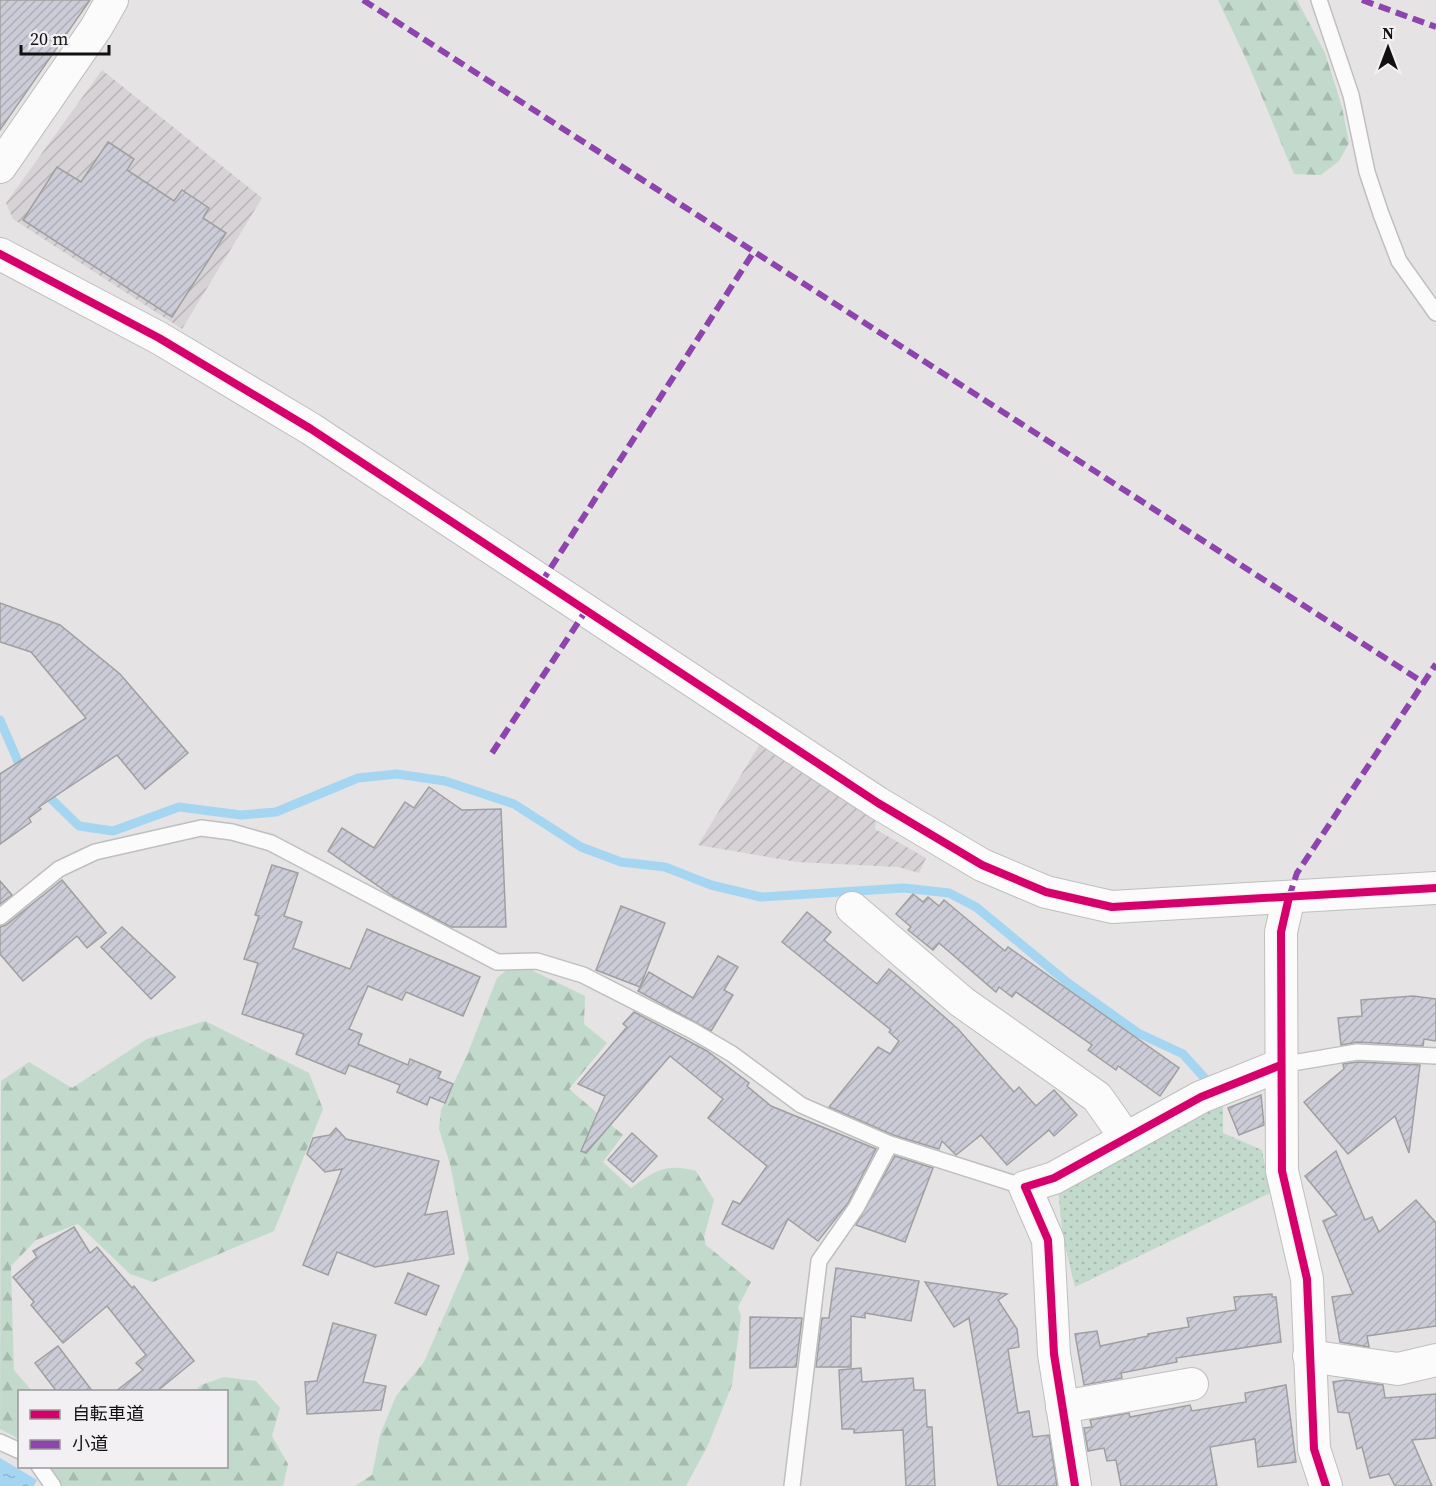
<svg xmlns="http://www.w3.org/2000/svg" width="1436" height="1486" viewBox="0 0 1436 1486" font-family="'Source Serif 4','Noto Sans JP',serif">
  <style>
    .industrial { fill: url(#industrial-furrows) }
    .grass { fill: url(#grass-dots) }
    .forest { fill: url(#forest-firs) }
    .water { fill: url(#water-ripples) }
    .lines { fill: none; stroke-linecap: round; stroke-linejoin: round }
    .stream { stroke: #a5d6f1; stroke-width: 9 }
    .building { fill: url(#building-hatch); stroke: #a09fa0; stroke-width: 1.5 }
    .lane-casing { stroke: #c0bfc0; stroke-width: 18 }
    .street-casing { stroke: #c0bfc0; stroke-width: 34 }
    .lane { stroke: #fbfbfb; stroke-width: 15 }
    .street { stroke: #fbfbfb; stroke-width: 32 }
    .quiet { stroke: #8e44ad; stroke-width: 6; stroke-dasharray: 12 6; stroke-linecap: butt }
    .cycleway-casing { stroke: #f3f0f3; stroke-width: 11 }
    .cycleway { stroke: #d6006c; stroke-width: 8 }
  </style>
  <defs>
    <pattern id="industrial-furrows" width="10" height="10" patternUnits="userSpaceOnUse" patternTransform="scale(1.5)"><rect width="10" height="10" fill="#d6d2d6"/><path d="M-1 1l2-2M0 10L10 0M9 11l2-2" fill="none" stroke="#b7b3b7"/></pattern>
    <pattern id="grass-dots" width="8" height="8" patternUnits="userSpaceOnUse" patternTransform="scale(1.5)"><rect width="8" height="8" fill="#c2dacc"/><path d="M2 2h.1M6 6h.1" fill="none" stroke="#a6baae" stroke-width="1.8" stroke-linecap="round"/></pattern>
    <pattern id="forest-firs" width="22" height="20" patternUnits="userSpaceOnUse" patternTransform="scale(1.5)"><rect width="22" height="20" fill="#c2dacc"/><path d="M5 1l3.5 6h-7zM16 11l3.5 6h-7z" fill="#a6baae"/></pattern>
    <pattern id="water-ripples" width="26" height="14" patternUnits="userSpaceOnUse" patternTransform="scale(1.5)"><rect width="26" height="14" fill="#a5d6f1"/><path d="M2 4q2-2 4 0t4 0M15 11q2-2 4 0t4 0" fill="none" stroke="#8db7ce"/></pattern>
    <pattern id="building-hatch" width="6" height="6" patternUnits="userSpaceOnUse" patternTransform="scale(1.5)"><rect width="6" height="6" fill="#ccccd8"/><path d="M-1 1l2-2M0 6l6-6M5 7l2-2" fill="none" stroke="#aeaeb8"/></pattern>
  </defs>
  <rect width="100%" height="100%" fill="#e5e3e4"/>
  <g class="industrial">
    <path d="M102,70L262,198L182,329L13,219L6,203Z"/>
    <path d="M760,744L876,819L875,829L926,858L919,873L898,867L797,862L698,845Z"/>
  </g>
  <path class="grass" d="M1223,1102V1133L1262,1150L1270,1193L1075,1287L1063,1238L1058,1190Z"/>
  <g class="forest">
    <path d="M1218,0H1297L1325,53L1342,107L1349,143L1339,161L1321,175L1294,174L1247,61Z"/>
    <path d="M525,967L585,996L584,1024L607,1043L569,1089L623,1135L603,1162L631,1188C655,1170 667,1163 696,1171L714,1200L704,1237L706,1245L751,1282L738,1307L741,1316L732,1385L708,1445L686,1486H355L372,1475L380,1435L396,1396L424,1362L469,1259L450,1164L439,1129L441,1110L468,1053L497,978L508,969Z"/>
    <path d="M205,1021L309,1073L323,1109L274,1231L153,1282L130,1274L78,1224L36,1240L11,1266L14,1370L32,1391L20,1392L19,1439L0,1429L1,1081L29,1062L72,1088L147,1039Z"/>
    <path d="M224,1377L256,1381L280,1408L272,1436L288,1464L283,1486H60L42,1467L226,1466V1392L195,1391L201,1385Z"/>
  </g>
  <path class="water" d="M0,1458L37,1480L34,1486H0Z"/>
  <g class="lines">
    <g class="stream">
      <path d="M0,720L20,766L26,772"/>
      <path d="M43,791L79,826L113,831L179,807L241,815L276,812L358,778L397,774L445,781L514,804L581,847L621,862L665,867L711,885L761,897L904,888L949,893L976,907L1068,983L1138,1033L1183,1054L1209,1083"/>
    </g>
  </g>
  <g class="building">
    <path d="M0,0H90L0,130Z"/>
    <path d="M108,142L134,159L127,170L174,201L182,190L209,208L203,218L226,233L172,317L23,220L57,167L81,182Z"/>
    <path d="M0,603L60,625L120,674L188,753L145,789L117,755L39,807L41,809L29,818L31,822L0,844V774L86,718L31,652L0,642Z"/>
    <path d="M429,787L462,810L501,809L506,927H451L394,897L328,851L342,828L374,848L405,802L414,808Z"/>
    <path d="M272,865L298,873L284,916L302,922L293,948L350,969L367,929L480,977L463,1016L406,992L402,1000L368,986L349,1029L362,1034L358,1044L408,1065L410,1059L441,1072L438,1078L453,1084L445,1103L430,1097L427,1105L397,1092L400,1085L349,1065L345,1074L296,1054L304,1034L242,1014L258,963L244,959L259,916L255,915Z"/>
    <path d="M62,880L106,933L87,948L77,936L23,981L0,954V927L6,925Z"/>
    <path d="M0,881L12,895L0,904Z"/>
    <path d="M913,894L923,902L928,897L939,906L944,900L1005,951L1008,947L1179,1068L1160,1096L1118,1066L1116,1070L1088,1050L1092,1045L1016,992L1012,997L999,987L996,992L939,943L933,950L908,930L911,927L896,914Z"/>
    <path d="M621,906L665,923L640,987L596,970Z"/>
    <path d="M807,912L831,932L824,940L877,984L889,969L908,985L958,1029L1014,1092L1019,1087L1036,1106L1054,1090L1077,1115L1054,1136L1049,1130L1007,1165L981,1135L956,1155L942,1141L939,1149L893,1135L829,1107L878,1047L890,1054L899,1041L889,1032L891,1030L782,942Z"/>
    <path d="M122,927L175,977L151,999L101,947Z"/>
    <path d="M718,956L738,967L724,990L733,995L711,1031L638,991L649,972L693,998Z"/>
    <path d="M1413,996L1436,999V1041L1424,1039L1423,1046L1358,1042L1341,1045L1338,1018L1362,1016L1361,1000Z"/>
    <path d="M634,1012L707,1051L749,1083L747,1086L771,1106L876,1149L848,1203L818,1241L788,1219L773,1249L722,1224L733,1201L740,1204L767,1166L708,1118L723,1099L670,1056L586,1153L581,1151L605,1096L578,1084L627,1027L623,1024Z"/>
    <path d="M1358,1062L1420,1065L1409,1153L1395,1116L1348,1154L1304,1102L1344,1069L1343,1064Z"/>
    <path d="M1261,1095L1264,1125L1239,1135L1228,1108Z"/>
    <path d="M336,1128L346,1139L439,1161L425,1215L447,1211L454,1254L375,1267L337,1252L328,1275L303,1265L342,1169L325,1172L307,1154L313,1138L330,1135Z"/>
    <path d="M632,1133L657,1156L633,1182L608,1160Z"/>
    <path d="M1336,1151L1365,1220L1372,1217L1379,1232L1416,1200L1436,1223V1326L1367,1336L1369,1347L1340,1342L1332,1297L1353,1294L1323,1221L1337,1215L1305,1176Z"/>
    <path d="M895,1156L933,1168L905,1242L856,1225Z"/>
    <path d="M74,1227L90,1253L97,1247L132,1288L134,1286L194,1361L156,1392H115L143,1370L136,1363L146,1355L107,1306L63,1343L31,1305L34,1302L13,1277L37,1257L33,1251Z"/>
    <path d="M836,1268L919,1281L911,1321L865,1313V1318L851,1316V1367H816L822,1318H829Z"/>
    <path d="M408,1273L439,1286L426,1315L395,1303Z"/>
    <path d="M925,1282L1007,1294L998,1300L1017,1329L1019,1347L1008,1349L1018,1413L1029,1411L1033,1437L1049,1435L1057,1486H998L969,1318L954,1327Z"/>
    <path d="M1272,1294V1297H1276L1281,1342L1176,1358L1177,1362L1121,1373L1122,1378L1084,1385L1075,1334L1097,1331L1100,1346L1148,1336V1334L1189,1327L1187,1318L1236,1310L1234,1297Z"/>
    <path d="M750,1317L802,1318L796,1367L750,1368Z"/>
    <path d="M333,1323L376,1335L363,1382L386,1386L381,1410L307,1414L305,1382L317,1381Z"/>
    <path d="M58,1346L93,1392H57L35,1363Z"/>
    <path d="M861,1368L862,1382L913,1378L914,1390H925L927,1427H932L935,1486H906L903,1430L854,1433V1429H842L839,1370Z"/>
    <path d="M1346,1380L1383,1385L1385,1398L1436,1394V1438L1412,1440L1432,1486H1395L1389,1474L1370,1478L1362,1447L1357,1449L1349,1413L1338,1412L1333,1382Z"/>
    <path d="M1286,1385L1296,1462L1258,1467L1255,1439L1210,1447L1217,1486H1121L1116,1460L1107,1461L1104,1448L1088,1451L1084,1428L1092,1427L1090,1420L1129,1413L1130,1417L1190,1405L1192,1411L1246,1402L1245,1393Z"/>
  </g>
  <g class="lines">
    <defs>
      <g id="lane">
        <path d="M1319,0L1351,95L1367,172L1381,214L1399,261L1436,313"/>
        <path d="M0,917L59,869L95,852L201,828L232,832L271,843L497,962L537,961L583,975L693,1031L732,1054L801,1105L890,1144L1025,1187"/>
        <path d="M1281,1065L1357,1052L1436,1056"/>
        <path d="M0,1442L20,1451"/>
        <path d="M39,1466L53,1486"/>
        <path d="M792,1486L819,1261L856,1208L890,1144"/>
      </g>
      <g id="street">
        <path d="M0,167L96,28L112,0"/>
        <path d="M0,254L159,338L311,429L878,803L982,865L1046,892L1112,907L1436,888"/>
        <path d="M1289,897L1281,932L1282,1171L1307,1279L1314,1449L1326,1486"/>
        <path d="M852,908L962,1002L1097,1097L1126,1138"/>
        <path d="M1309,1356L1398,1369L1436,1360"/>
        <path d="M1062,1407L1192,1384"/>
        <path d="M1075,1486L1054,1354L1048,1240L1025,1187L1054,1178L1201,1097L1281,1065"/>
      </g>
    </defs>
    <use href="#lane" class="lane-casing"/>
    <use href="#street" class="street-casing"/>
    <use href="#lane" class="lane"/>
    <use href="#street" class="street"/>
    <g class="quiet">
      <path d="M363,0L1424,683"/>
      <path d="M1362,0L1436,27"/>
      <path d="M541,583L753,253"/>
      <path d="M492,753L585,612"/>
      <path d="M1289,897L1297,873L1436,664"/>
    </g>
    <defs>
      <g id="cycleway">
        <path d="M0,254L159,338L311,429L878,803L982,865L1046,892L1112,907L1436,888"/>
        <path d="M1289,897L1281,932L1282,1171L1307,1279L1314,1449L1326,1486"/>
        <path d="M1075,1486L1054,1354L1048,1240L1025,1187L1054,1178L1201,1097L1281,1065"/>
      </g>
    </defs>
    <use href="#cycleway" class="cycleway-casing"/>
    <use href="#cycleway" class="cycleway"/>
  </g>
  <rect x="18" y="1390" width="210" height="78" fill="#f3f0f3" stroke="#999799" stroke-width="1.5"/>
  <rect x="30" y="1410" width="30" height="9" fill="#d6006c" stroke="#999799" stroke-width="1.5"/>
  <text x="72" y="1420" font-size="18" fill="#121112">自転車道</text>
  <rect x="30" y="1440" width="30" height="9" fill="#8e44ad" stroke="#999799" stroke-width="1.5"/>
  <text x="72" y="1450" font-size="18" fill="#121112">小道</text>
  <g transform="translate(1388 48)" stroke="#f3f0f3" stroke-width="4.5" paint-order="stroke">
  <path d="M0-4.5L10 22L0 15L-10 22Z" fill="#121112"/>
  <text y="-9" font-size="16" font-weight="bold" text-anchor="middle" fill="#121112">N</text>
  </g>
  <path d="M21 45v9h88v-9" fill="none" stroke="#121112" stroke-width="3"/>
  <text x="30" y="45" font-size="18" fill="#121112" stroke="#f3f0f3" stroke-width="4.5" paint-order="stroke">20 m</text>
</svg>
